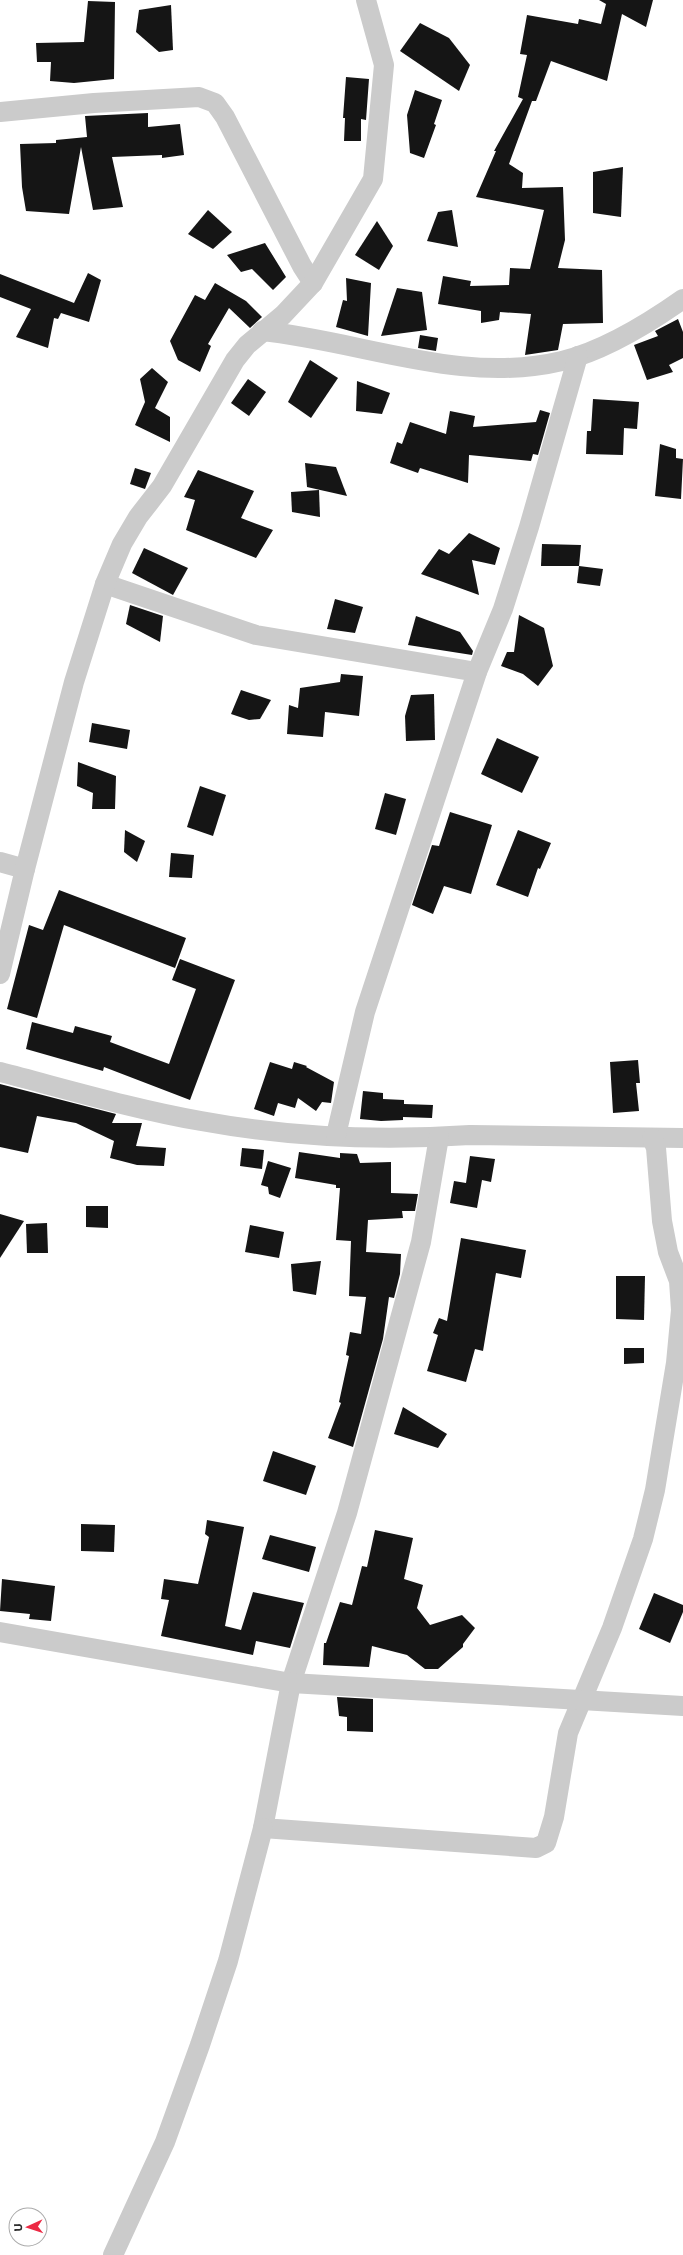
<svg xmlns="http://www.w3.org/2000/svg" width="683" height="2255" viewBox="0 0 683 2255" font-family="Commissioner,sans-serif">
  <style>
    .building { fill: #151515 }
    .lines { fill: none; stroke-linecap: round; stroke-linejoin: round }
    .minor { stroke: #cbcbcb; stroke-width: 20 }
  </style>
  <rect width="100%" height="100%" fill="#fff"/>
  <g class="building">
    <path d="M599,0H653L646,27L622,14L607,81L551,61L536,101H532L509,164L523,173L522,188L563,187L565,240L558,268L602,270L603,323L563,324L558,350L525,355L531,314L500,312L499,320L481,323V311L438,304L443,276L471,281L470,286L509,285L510,268L530,269L544,210L476,197L496,151H494L523,99L518,97L527,55L520,54L527,15L578,24L579,19L601,24L606,4Z"/>
    <path d="M88,1L115,2L114,79L74,83L50,81L51,62H37L36,43L84,42Z"/>
    <path d="M171,5L173,50L159,52L136,32L139,10Z"/>
    <path d="M420,23L449,38L470,65L459,91L400,51Z"/>
    <path d="M346,77L369,79L366,120L361,119V141H344L345,118H343Z"/>
    <path d="M415,90L442,100L434,124L436,125L424,158L410,153L407,115Z"/>
    <path d="M148,113V127L180,124L184,155L162,158V155L112,157L123,207L93,210L81,147L69,214L26,211L22,187L20,144L56,143V140L87,137L85,116Z"/>
    <path d="M623,167L621,217L593,213V172Z"/>
    <path d="M208,210L232,232L213,249L188,234Z"/>
    <path d="M452,210L458,247L427,241L438,212Z"/>
    <path d="M377,221L393,246L379,270L355,255Z"/>
    <path d="M265,243L286,277L273,290L252,269L241,272L227,255Z"/>
    <path d="M88,273L101,280L89,322L61,313L58,319L54,318L48,348L16,337L31,309L0,297V274L74,303Z"/>
    <path d="M346,278L371,283L368,336L336,327L343,300L347,301Z"/>
    <path d="M215,283L246,301L262,317L250,328L229,308L208,344L211,346L200,372L178,360L170,341L195,295L205,300Z"/>
    <path d="M397,288L422,292L427,330L381,336Z"/>
    <path d="M678,319L683,332V358L669,365L673,372L647,380L634,345L658,336L655,331Z"/>
    <path d="M420,335L438,338L436,351L418,348Z"/>
    <path d="M310,360L338,378L311,418L288,402Z"/>
    <path d="M152,368L168,382L155,408L170,417V442L135,425L145,402L140,379Z"/>
    <path d="M248,379L266,392L249,416L231,403Z"/>
    <path d="M357,381L390,393L382,414L356,411Z"/>
    <path d="M593,399L639,402L637,429L624,428L623,455L586,454L587,431H591Z"/>
    <path d="M540,410L550,413L538,455L533,454L531,461L469,455L468,483L420,468L418,473L390,463L397,442L402,444L410,422L446,434L450,411L475,416L473,427L536,422Z"/>
    <path d="M660,444L676,449V458L683,459L681,499L655,496Z"/>
    <path d="M305,463L336,467L347,496L307,487Z"/>
    <path d="M135,468L151,473L145,489L130,484Z"/>
    <path d="M198,470L254,491L241,518L273,530L256,558L186,530L195,500L184,497Z"/>
    <path d="M319,490L320,517L292,512L291,492Z"/>
    <path d="M469,533L500,548L495,565L472,560L479,595L421,574L439,549L449,554Z"/>
    <path d="M542,544L581,545L579,566H541Z"/>
    <path d="M144,548L188,568L173,595L132,573Z"/>
    <path d="M579,566L603,569L600,586L577,583Z"/>
    <path d="M335,599L363,607L355,633L327,629Z"/>
    <path d="M130,605L163,616L160,642L126,624Z"/>
    <path d="M519,615L544,628L553,666L538,686L523,674L501,666L507,652H514Z"/>
    <path d="M416,616L460,632L473,651L472,655L408,645Z"/>
    <path d="M341,674L363,676L359,716L325,712L323,737L287,734L289,705L298,708L300,688L340,682Z"/>
    <path d="M241,690L271,700L260,719L249,720L231,714Z"/>
    <path d="M434,694L435,740L406,741L405,716L411,695Z"/>
    <path d="M92,723L130,730L127,749L89,742Z"/>
    <path d="M497,738L539,757L522,793L481,774Z"/>
    <path d="M78,762L116,776L115,809H92L93,793L77,786Z"/>
    <path d="M200,786L226,795L213,836L187,827Z"/>
    <path d="M385,793L406,799L396,835L375,829Z"/>
    <path d="M450,812L492,825L471,894L444,886L433,914L412,905L432,845L439,846Z"/>
    <path d="M125,830L145,841L137,862L124,852Z"/>
    <path d="M518,830L551,843L540,869L538,868L528,897L496,885Z"/>
    <path d="M171,853L194,855L192,878L169,877Z"/>
    <path d="M59,890L186,938L175,968L64,925L37,1018L7,1009L29,925L43,930Z"/>
    <path d="M180,959L235,980L190,1100L104,1067L103,1071L26,1049L32,1022L73,1033L75,1026L112,1036L110,1042L169,1064L196,989L172,980Z"/>
    <path d="M638,1060L640,1083H636L639,1111L613,1113L610,1062Z"/>
    <path d="M270,1062L292,1069L294,1062L307,1066L306,1067L334,1082L331,1103L322,1102L316,1111L298,1098L295,1108L278,1103L274,1116L254,1109Z"/>
    <path d="M0,1084L116,1114L112,1123H142L136,1146L166,1148L164,1166L137,1165L110,1158L114,1141L76,1123L37,1116L28,1153L0,1147Z"/>
    <path d="M363,1091L383,1093V1099L404,1100V1104L433,1105L432,1118L403,1117V1120L381,1121L360,1119Z"/>
    <path d="M242,1148L264,1150L262,1169L240,1166Z"/>
    <path d="M299,1152L340,1158V1153L357,1154L360,1163L391,1162V1193L418,1194L415,1211H402L403,1218L368,1220L366,1252L401,1254L400,1274L394,1298L389,1297L383,1339L353,1447L328,1438L341,1403L339,1402L349,1356L346,1355L350,1332L361,1334L366,1297L349,1296L351,1241L336,1240L340,1188H336V1185L295,1178Z"/>
    <path d="M470,1156L495,1159L491,1182L482,1180L477,1208L450,1203L454,1181L466,1183Z"/>
    <path d="M268,1161L291,1168L280,1198L269,1194L268,1187L261,1185Z"/>
    <path d="M86,1206H108V1228L86,1227Z"/>
    <path d="M0,1214L24,1221L0,1258Z"/>
    <path d="M47,1223L48,1253H27L26,1224Z"/>
    <path d="M250,1225L284,1232L279,1258L245,1252Z"/>
    <path d="M461,1238L526,1250L521,1278L496,1273L483,1351L475,1349L466,1382L427,1371L438,1335L433,1333L439,1318L447,1321Z"/>
    <path d="M321,1261L316,1295L293,1291L291,1264Z"/>
    <path d="M616,1276H645L644,1320L616,1319Z"/>
    <path d="M624,1348H644V1363L624,1364Z"/>
    <path d="M403,1407L447,1434L438,1448L394,1434Z"/>
    <path d="M273,1451L316,1466L306,1495L263,1481Z"/>
    <path d="M207,1520L244,1527L225,1626L241,1630L253,1592L304,1603L290,1648L256,1641L253,1655L161,1636L169,1600L161,1599L164,1579L198,1584L209,1537L205,1534Z"/>
    <path d="M81,1524L115,1525L114,1552L81,1551Z"/>
    <path d="M375,1530L413,1538L404,1579L423,1585L417,1608L430,1625L462,1615L475,1628L463,1644V1647L438,1669H425L407,1655L372,1646L369,1667L323,1665L324,1643H326L340,1602L352,1605L362,1566L367,1567Z"/>
    <path d="M270,1535L316,1547L309,1572L262,1559Z"/>
    <path d="M2,1579L55,1586L51,1621L29,1619L30,1614L0,1611Z"/>
    <path d="M654,1593L683,1605V1612L670,1643L639,1629Z"/>
    <path d="M337,1697L373,1699V1732L347,1731V1717L339,1716Z"/>
  </g>
  <g class="lines">
    <g class="minor">
      <path d="M0,112L94,103L199,97L215,103L225,117L302,266L313,283"/>
      <path d="M262,331C361,341 462,385 562,361C603,351 649,323 683,299"/>
      <path d="M105,584L256,635L477,672"/>
      <path d="M0,862L25,869"/>
      <path d="M0,974L25,869L74,682L105,584L122,544L138,517L162,486L235,360L247,345L283,315L313,283L373,179L384,65L366,0"/>
      <path d="M0,1072C66,1089 133,1109 201,1121C288,1137 381,1141 470,1135L683,1138"/>
      <path d="M336,1135L365,1012L477,672L503,609L529,527L578,356"/>
      <path d="M439,1137L421,1242L347,1513L291,1683L263,1828L536,1848L546,1843L554,1817L568,1733L612,1628L643,1539L655,1490L676,1363L681,1310L679,1281L668,1252L662,1221L656,1148L652,1138"/>
      <path d="M0,1632L291,1683L683,1706"/>
      <path d="M113,2255L165,2142L200,2045L228,1961L263,1828"/>
    </g>
  </g>
  <g transform="translate(28 2227) rotate(267)"><circle r="19" fill="#ffffff" stroke="#ababab"/>
  <path d="M0-3L7 15L0 10L-7 15Z" fill="#ec2944"/>
  <text y="-6" font-size="11" font-weight="bold" text-anchor="middle" fill="#2e2e2e">U</text>
  </g>
</svg>
